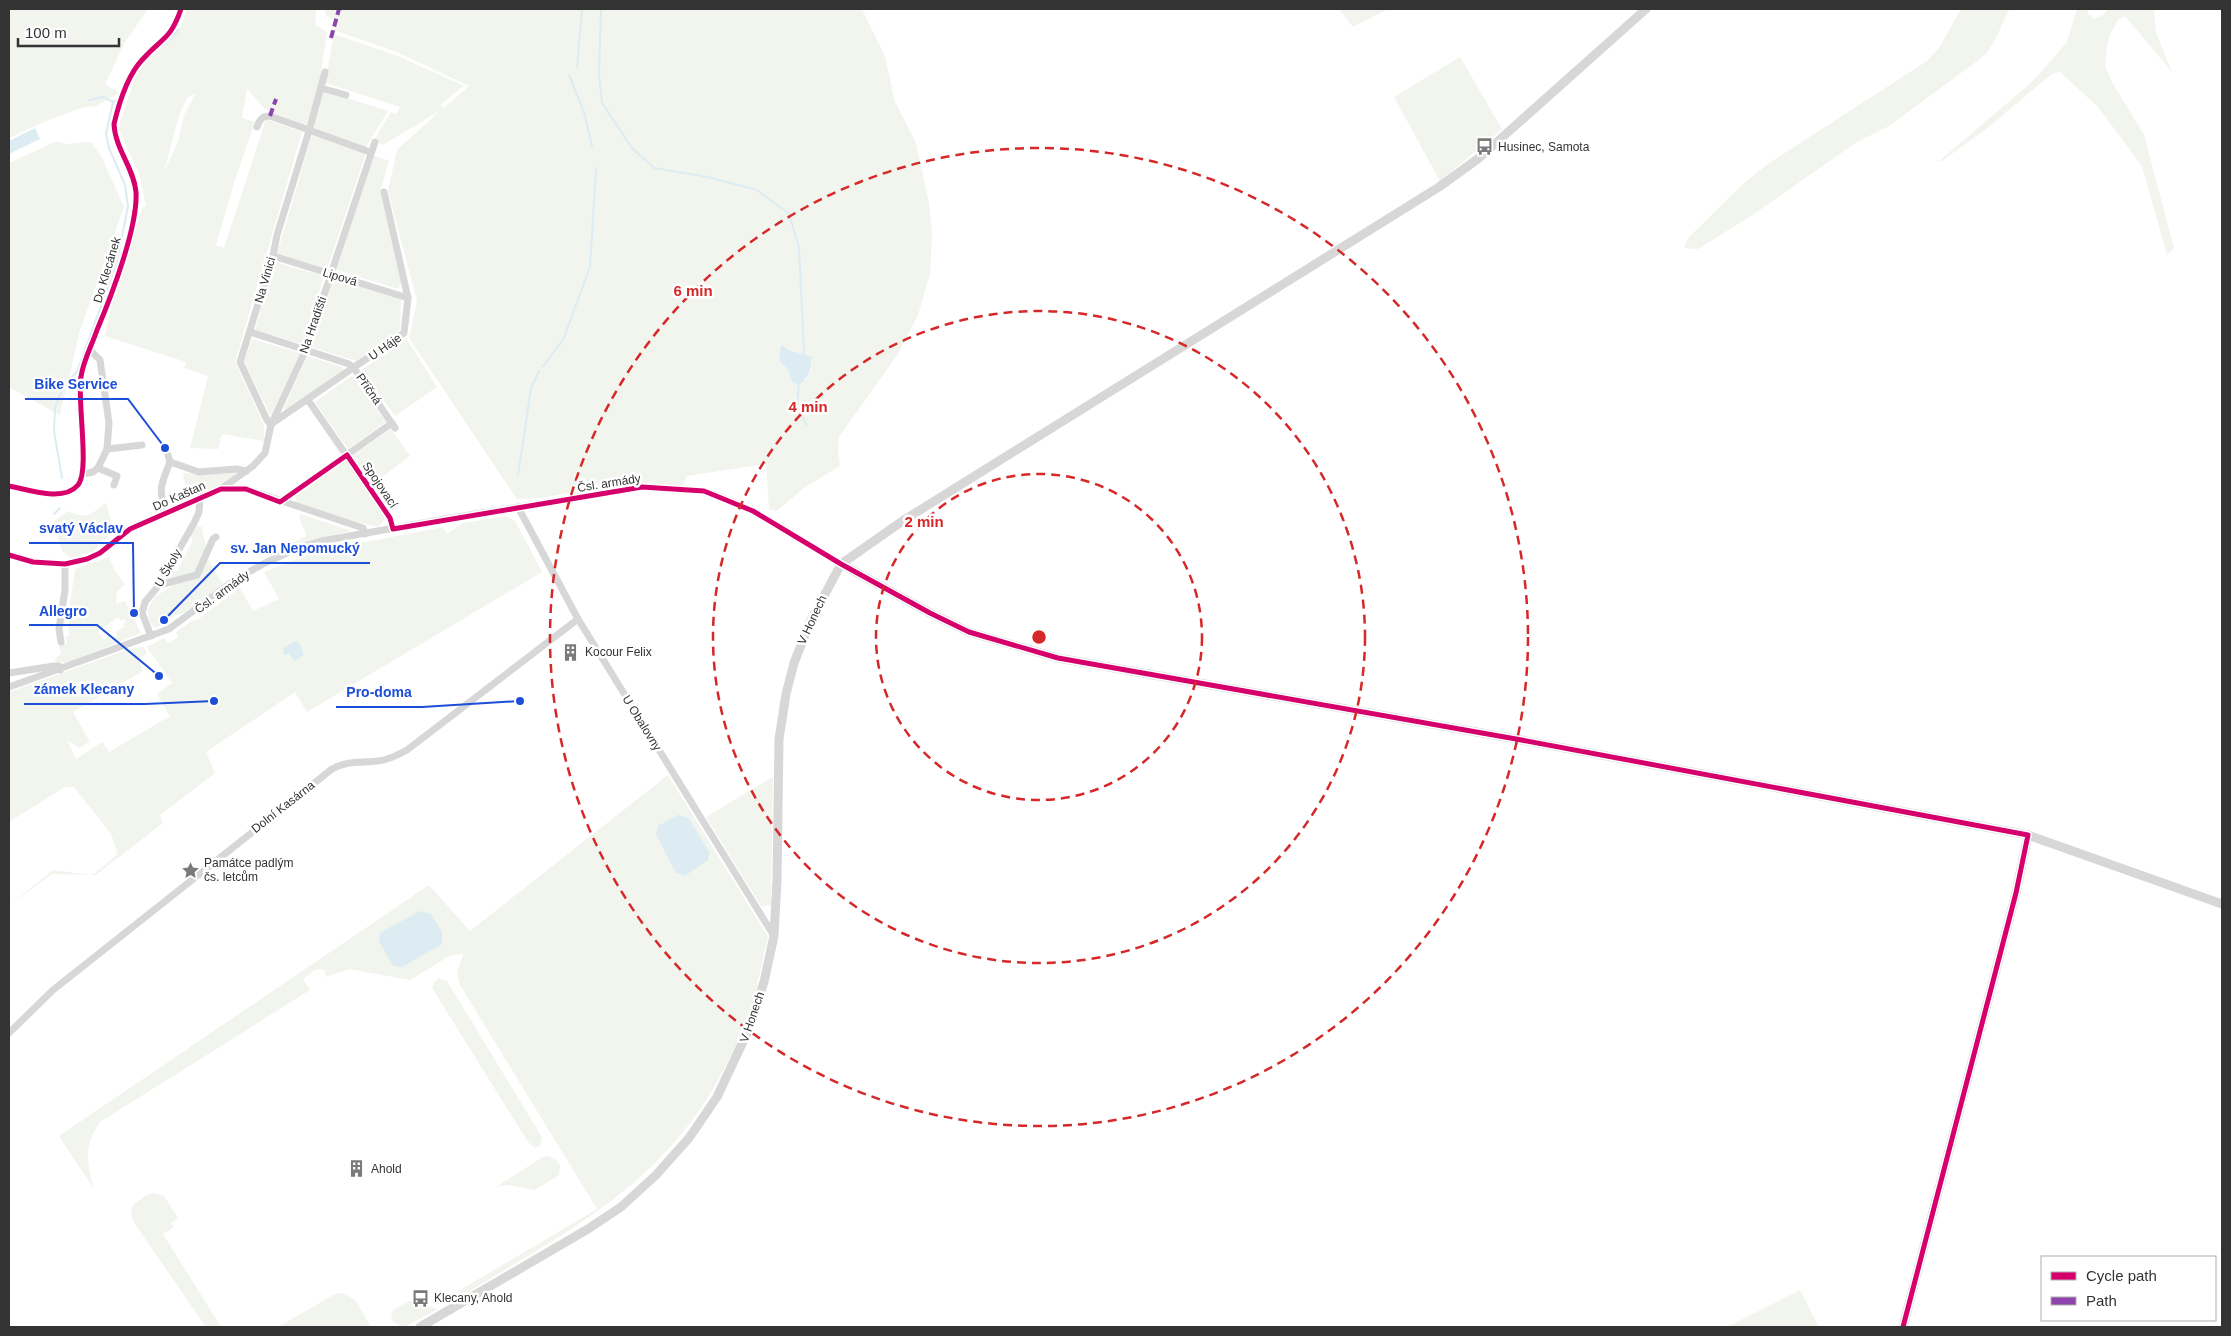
<svg xmlns="http://www.w3.org/2000/svg" width="2231" height="1336" viewBox="0 0 2231 1336" font-family="Helvetica,sans-serif">
  <style>
    .green { fill: #f1f5ed; fill-rule: evenodd }
    .water { fill: #ddebf3 }
    .lines { fill: none; stroke-linecap: round; stroke-linejoin: round }
    .stream { stroke: #ddebf3; stroke-width: 2 }
    .minor { stroke: #d7d7d7; stroke-width: 7 }
    .tertiary { stroke: #d7d7d7; stroke-width: 9 }
    .quiet { stroke: #8e44ad; stroke-width: 4; stroke-dasharray: 8 4; stroke-linecap: butt }
    .cycleway-casing { stroke: #fff; stroke-width: 8 }
    .cycleway { stroke: #d6006c; stroke-width: 5 }
    .ring { fill: none; stroke: #d62828; stroke-width: 2.5; stroke-dasharray: 9 6 }
    .labels { text-anchor: middle; dominant-baseline: central; stroke-width: 5; stroke-linejoin: round; paint-order: stroke }
    .poi-label { font-size: 12px; fill: #333; stroke: #fff; text-anchor: start }
    .street-label { font-size: 12px; fill: #333; stroke: #fff }
    .centre { fill: #d62828; stroke: #fff; stroke-width: 2.5 }
    .ring-label { font-size: 15px; text-anchor: middle; font-weight: bold; fill: #d62828; stroke: #fff; stroke-width: 5; stroke-linejoin: round; paint-order: stroke }
    .leader { fill: none; stroke: #1d4ed8; stroke-width: 2 }
    .callout-dot { fill: #1d4ed8; stroke: #fff; stroke-width: 2 }
    .callout-label { font-size: 14px; text-anchor: middle; font-weight: bold; fill: #1d4ed8; stroke: #fff; stroke-width: 5; stroke-linejoin: round; paint-order: stroke }
  </style>
  <rect width="100%" height="100%" fill="#fff"/>
  <g class="green">
    <path d="M9,9H148L125,42L105,84L119,93L96,106L84,107L44,122L9,138Z"/>
    <path d="M187,9H316L315,25L327,32L318,90L306,126L265,109L247,89L242,118L255,122L233,186L216,245L224,248L266,119L302,132L235,362L264,425V441L222,434L218,449L190,448L208,376L184,368L186,362L105,336L117,281L143,207L146,206L139,174L118,128L136,75L148,60L180,28ZM196,93L184,115L178,142L164,172L179,115L187,98Z"/>
    <path d="M325,9H862L885,56L895,102L916,143L929,203L932,235L930,274L918,315L898,354L839,437L838,450L840,466L804,488L777,511L769,509L766,464L687,476L683,486L633,482L540,498L517,499L409,338L417,301L388,191L397,150L441,110L383,145L374,140L391,112L396,114L400,107L325,83L334,34L398,56L464,86L440,105L444,108L469,86L399,53L334,30L336,21L326,15ZM784,346C789,354 802,351 812,357L811,371L806,380L793,383L788,370L779,360Z"/>
    <path d="M1339,9H1388L1353,27Z"/>
    <path d="M1961,9H2010C2001,24 1996,43 1984,56L1889,126L1857,142L1754,214L1698,249L1684,248L1689,237L1745,182L1768,164L1927,61L1939,48Z"/>
    <path d="M2077,9H2087L2088,14L2094,19L2102,16L2108,9H2154L2156,33L2172,72L2125,16L2118,20L2110,35L2107,45L2105,66L2112,82L2144,135L2174,248L2167,255L2142,166L2098,107L2060,72L2054,73L2048,77L1990,126L1942,161H1939L2032,82L2056,55L2067,42Z"/>
    <path d="M1460,57L1502,129L1440,181L1394,97Z"/>
    <path d="M325,91L388,111L366,147L319,132L313,125L322,93Z"/>
    <path d="M312,135L366,153L327,269L277,254Z"/>
    <path d="M57,141L65,144L91,142L102,158L124,207L80,330L60,415L10,388L9,375V163Z"/>
    <path d="M372,155L389,161L380,192L401,283L398,289L337,270L361,188L368,189L362,187Z"/>
    <path d="M274,262L324,276L302,344L255,330Z"/>
    <path d="M333,278L401,299L400,330L356,361L311,347Z"/>
    <path d="M406,338L437,387L395,416L362,370Z"/>
    <path d="M252,339L300,353L272,414L270,415L244,361Z"/>
    <path d="M307,356L343,367V371L285,410L284,408Z"/>
    <path d="M353,375L386,422L348,449L315,402Z"/>
    <path d="M391,429L410,456L379,479L372,469L367,472L374,482L372,483L352,456Z"/>
    <path d="M346,460L386,518L378,527L339,518L296,502L295,496Z"/>
    <path d="M235,472V475L220,486L188,499L183,473L205,475Z"/>
    <path d="M106,503L111,520L108,537L99,543L94,551L71,558L62,551L53,522L68,511C88,520 89,515 106,503Z"/>
    <path d="M300,514L352,531L317,538L284,550L283,548L307,536L299,518Z"/>
    <path d="M507,516L515,521L542,572L307,712L295,692L206,752L215,773L160,815L163,823L96,875L52,874L9,906L53,870L90,875L95,873L118,854L111,834L74,787H65L9,822V692L129,649L144,647L147,654L138,659L143,671L73,712L90,742L79,748L67,740L76,759L102,742L109,752L170,716L157,694L172,683L147,647L164,638L168,643L178,637L176,632L192,621L197,620L240,588L253,611L279,599L264,572L315,552L443,527L447,534L463,523Z"/>
    <path d="M197,526L202,527L208,559L224,586L183,613C173,614 165,624 155,628L150,622L147,610L155,597L173,585L167,577L170,572L177,571L191,544L193,539L190,535Z"/>
    <path d="M109,557L115,571L125,584L117,592L116,604L125,601L141,633L72,661L56,663L55,659L61,654L59,645L67,643L66,636H69L68,618L75,569ZM118,617L121,621L124,619L126,622L123,624L125,626L115,633L118,636L112,640L109,636L104,640L98,632Z"/>
    <path d="M668,775L768,937C761,965 756,995 747,1022C743,1035 735,1047 729,1059C670,1181 575,1227 465,1294L447,1303L440,1302L597,1209L460,985L457,973L463,954L451,955L410,980L349,969L326,977L325,971L322,969L315,970L303,979L310,990L100,1122C83,1147 87,1161 94,1189L59,1136L429,885L470,931ZM683,815L688,817L710,853V857L685,876L680,875Z"/>
    <path d="M773,777L771,905L761,906L706,817Z"/>
    <path d="M439,978L447,981L542,1137L540,1146L535,1148L528,1142L432,988L434,982Z"/>
    <path d="M548,1156L556,1160L560,1165L559,1175L535,1190L508,1185L496,1187L543,1157Z"/>
    <path d="M153,1193L164,1196L178,1218L171,1223L174,1227L163,1234L221,1327H206L133,1221L131,1214L132,1206L145,1196Z"/>
    <path d="M1800,1290L1819,1327H1727Z"/>
    <path d="M343,1293L355,1300L371,1327H278L335,1294Z"/>
    <path d="M409,1301L438,1309L404,1327L393,1322L391,1315L393,1310Z"/>
  </g>
  <g class="water">
    <path d="M35,128L40,139L9,154V141Z"/>
    <path d="M781,346H784C789,354 802,351 812,357C811,369 810,378 798,385L795,382L793,384L788,370L779,360Z"/>
    <path d="M296,641L299,643L304,655L294,661L289,654L284,655L283,648Z"/>
    <path d="M678,815L688,817L710,853L708,860L685,876L676,873L656,834L658,826Z"/>
    <path d="M420,911L431,914L442,932V944L402,967L393,966L379,941L380,933Z"/>
  </g>
  <g class="lines">
    <g class="stream">
      <path d="M601,9L599,74L602,103L632,148L654,168L708,177L757,190L789,214L799,248L804,353"/>
      <path d="M170,40L179,29"/>
      <path d="M577,67L582,9"/>
      <path d="M569,75L584,112L592,146"/>
      <path d="M89,100L103,97L113,102L118,100"/>
      <path d="M543,366L563,340L590,267L596,168"/>
      <path d="M799,382L797,407L807,425"/>
      <path d="M518,475L531,388L539,371"/>
      <path d="M62,478L54,431L55,408L63,387L77,372L117,262L128,206L125,185L109,148L106,134L113,102"/>
      <path d="M54,514L60,508"/>
    </g>
    <g class="minor">
      <path d="M321,88L346,95"/>
      <path d="M257,127C260,119 262,116 270,116L370,152"/>
      <path d="M273,256L408,298"/>
      <path d="M250,332L349,364L354,368L395,428"/>
      <path d="M308,400L390,518L393,529"/>
      <path d="M271,424L404,333L408,298L384,192"/>
      <path d="M271,425L267,420L240,362L273,256L277,235L309,131L325,72"/>
      <path d="M107,449L142,445"/>
      <path d="M168,455L170,462L199,472L236,469L246,471"/>
      <path d="M98,468L117,476L114,485"/>
      <path d="M83,474L93,472L98,468L107,449L109,423L100,360L90,350"/>
      <path d="M9,486C27,489 63,503 78,485C90,471 77,401 81,377C83,361 92,345 97,330C111,297 138,227 136,192C134,168 115,149 114,124C119,103 127,76 142,60C162,37 170,41 181,9"/>
      <path d="M221,489L253,466L265,453L271,425L306,349L375,142"/>
      <path d="M280,502L392,423"/>
      <path d="M518,507L578,619L774,936"/>
      <path d="M168,512C156,491 162,483 170,462"/>
      <path d="M9,555L33,562L65,564L87,559L100,553L130,529L221,489H246L363,528L365,534"/>
      <path d="M159,585L197,575L213,539L216,537"/>
      <path d="M151,636L142,613L145,602L159,585L194,523L199,512L200,498"/>
      <path d="M61,642L59,629L65,590V564"/>
      <path d="M9,673L54,666H59L60,670"/>
      <path d="M9,687L169,629L236,579L267,562L298,548L321,541L451,518L642,487L704,491L721,497L753,511L841,564"/>
      <path d="M9,1033L53,990L332,769C348,760 360,763 378,761C388,760 398,755 407,750L578,619"/>
    </g>
    <g class="tertiary">
      <path d="M841,564L930,613L969,632L1058,658L1516,739L2028,835L2222,904"/>
      <path d="M420,1327L588,1229L621,1207L656,1175L689,1138L717,1097L748,1031L764,982L774,936L777,880L779,739L786,694L794,663L811,620L841,564L904,520L1439,187L1479,158L1646,9"/>
      <path d="M1903,1327L2016,893L2028,835"/>
    </g>
    <g class="quiet">
      <path d="M331,38L339,9"/>
      <path d="M270,116L276,99"/>
    </g>
    <defs>
      <g id="cycleway">
        <path d="M9,486C27,489 63,503 78,485C90,471 77,401 81,377C83,361 92,345 97,330C111,297 138,227 136,192C134,168 115,149 114,124C119,103 127,76 142,60C162,37 170,41 181,9"/>
        <path d="M9,555L33,562L65,564L87,559L100,553L130,529L221,489H246L280,502L347,455L390,518L393,529L642,487L704,491L753,511L841,564L930,613L969,632L1058,658L1516,739L2028,835L2016,893L1903,1327"/>
      </g>
    </defs>
    <use href="#cycleway" class="cycleway-casing"/>
    <use href="#cycleway" class="cycleway"/>
  </g>
  <g class="ring">
    <circle cx="1039" cy="637" r="163"/>
    <circle cx="1039" cy="637" r="326"/>
    <circle cx="1039" cy="637" r="489"/>
  </g>
  <defs>
    <symbol id="bus-bare" viewBox="-9 -9 18 18"><path d="M-5-6H5V4H4V6H2V4H-2V6H-4V4H-5ZM-3.5-4V0h7V-4ZM-3.5 1.2v1.5H-2V1.2ZM2 1.2v1.5H3.5V1.2Z" fill="#7a7a7a" stroke="#fff" stroke-width="2.5" paint-order="stroke"/></symbol>
    <symbol id="building-bare" viewBox="-9 -9 18 18"><path d="M-4-6H4V6H1V3H-1V6H-4ZM-2.5-4.3h1.7v1.8h-1.7ZM.8-4.3h1.7v1.8H.8ZM-2.5-1h1.7V.8h-1.7ZM.8-1h1.7V.8H.8Z" fill="#7a7a7a" stroke="#fff" stroke-width="2.5" paint-order="stroke"/></symbol>
    <symbol id="sight-bare" viewBox="-9 -9 18 18"><path d="M0-6L1.8-2.2L6-1.7L2.9 1.2L3.7 5.4L0 3.3L-3.7 5.4L-2.9 1.2L-6-1.7L-1.8-2.2Z" fill="#7a7a7a" stroke="#fff" stroke-width="2.5" paint-order="stroke"/></symbol>
  </defs>
  <g fill-rule="evenodd">
    <use href="#bus-bare" x="1472" y="134" width="25" height="25"/>
    <use href="#building-bare" x="558" y="640" width="25" height="25"/>
    <use href="#sight-bare" x="178" y="858" width="25" height="25"/>
    <use href="#building-bare" x="344" y="1156" width="25" height="25"/>
    <use href="#bus-bare" x="408" y="1286" width="25" height="25"/>
  </g>
  <g class="labels">
    <g class="poi-label">
      <text x="1498" y="147">Husinec, Samota</text>
      <text x="585" y="652">Kocour Felix</text>
      <text x="204" y="863">Památce padlým<tspan x="204" dy="14">čs. letcům</tspan></text>
      <text x="371" y="1169">Ahold</text>
      <text x="434" y="1298">Klecany, Ahold</text>
    </g>
    <g class="street-label">
      <text transform="translate(107 270) rotate(-73)">Do Klecánek</text>
      <text transform="translate(340 277) rotate(17)">Lipová</text>
      <text transform="translate(265 280) rotate(-74)">Na Vinici</text>
      <text transform="translate(313 325) rotate(-71)">Na Hradišti</text>
      <text transform="translate(385 347) rotate(-35)">U Háje</text>
      <text transform="translate(369 389) rotate(55)">Příčná</text>
      <text transform="translate(609 483) rotate(-9)">Čsl. armády</text>
      <text transform="translate(380 485) rotate(56)">Spojovací</text>
      <text transform="translate(179 496) rotate(-24)">Do Kaštan</text>
      <text transform="translate(168 568) rotate(-60)">U Školy</text>
      <text transform="translate(222 592) rotate(-36)">Čsl. armády</text>
      <text transform="translate(812 620) rotate(-65)">V Honech</text>
      <text transform="translate(642 723) rotate(58)">U Obalovny</text>
      <text transform="translate(283 807) rotate(-38)">Dolní Kasárna</text>
      <text transform="translate(752 1017) rotate(-71)">V Honech</text>
    </g>
  </g>
  <circle cx="1039" cy="637" r="8" class="centre"/>
  <g class="ring-label">
    <text x="693" y="296">6 min</text>
    <text x="808" y="412">4 min</text>
    <text x="924" y="527">2 min</text>
  </g>
  <path class="leader" d="M165 448L128 399H25M134 613L133 543H29M164 620L220 563H370M159 676L97 625H29M214 701L145 704H24M520 701L422 707H336"/>
  <g class="callout-dot">
    <circle cx="165" cy="448" r="5"/>
    <circle cx="134" cy="613" r="5"/>
    <circle cx="164" cy="620" r="5"/>
    <circle cx="159" cy="676" r="5"/>
    <circle cx="214" cy="701" r="5"/>
    <circle cx="520" cy="701" r="5"/>
  </g>
  <g class="callout-label">
    <text x="76" y="389">Bike Service</text>
    <text x="81" y="533">svatý Václav</text>
    <text x="295" y="553">sv. Jan Nepomucký</text>
    <text x="63" y="616">Allegro</text>
    <text x="84" y="694">zámek Klecany</text>
    <text x="379" y="697">Pro-doma</text>
  </g>
  <rect width="2231" height="1336" fill="none" stroke="#333333" stroke-width="20"/>
  <rect x="2041" y="1256" width="175" height="65" fill="#ffffff" stroke="#adadad"/>
  <rect x="2051" y="1272" width="25" height="8" fill="#d6006c" stroke="#adadad"/>
  <text x="2086" y="1281" font-size="15" fill="#333333">Cycle path</text>
  <rect x="2051" y="1297" width="25" height="8" fill="#8e44ad" stroke="#adadad"/>
  <text x="2086" y="1306" font-size="15" fill="#333333">Path</text>
  <path d="M18 38v8h101v-8" fill="none" stroke="#333333" stroke-width="2.5"/>
  <text x="25" y="38" font-size="15" fill="#333333" stroke="#ffffff" stroke-width="4" paint-order="stroke">100 m</text>
</svg>
